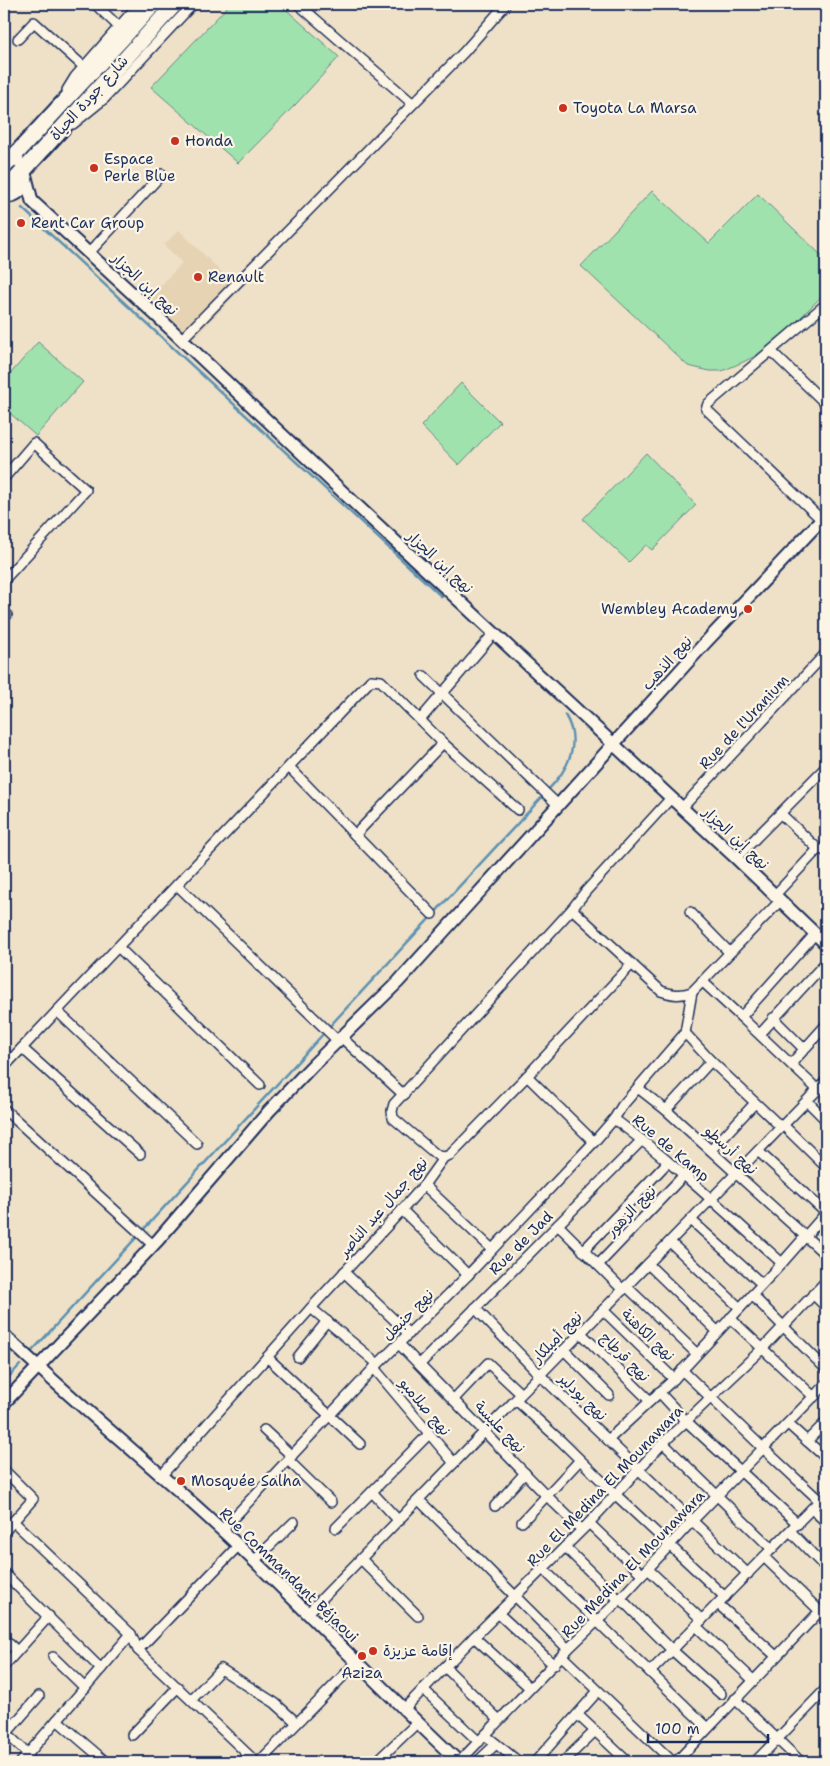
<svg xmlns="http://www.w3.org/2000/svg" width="830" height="1766" viewBox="0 0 830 1766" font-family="'Shantell Sans','Playpen Sans Arabic',sans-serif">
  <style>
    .built { fill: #e6d3b4 }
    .green { fill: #a0e2ad; stroke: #5e8886 }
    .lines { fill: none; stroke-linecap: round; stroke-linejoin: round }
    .stream { stroke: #5c91b1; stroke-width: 2.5 }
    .street-casing { stroke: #1b2f5e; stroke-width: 12 }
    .secondary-casing { stroke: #1b2f5e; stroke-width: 15 }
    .highway-casing { stroke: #1b2f5e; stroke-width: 19 }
    .street { stroke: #fcf5e5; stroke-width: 9 }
    .secondary { stroke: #fcf5e5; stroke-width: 11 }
    .highway { stroke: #fcf5e5; stroke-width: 15 }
    .poi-dot { fill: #c8321e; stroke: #fcf5e5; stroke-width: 2 }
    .labels { text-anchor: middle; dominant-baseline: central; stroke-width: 4.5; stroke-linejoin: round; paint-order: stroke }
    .street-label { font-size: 15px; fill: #1b2f5e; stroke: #fcf5e5 }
    .poi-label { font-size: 15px; fill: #1b2f5e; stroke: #fcf5e5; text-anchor: start }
  </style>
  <rect width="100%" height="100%" fill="#efe1c8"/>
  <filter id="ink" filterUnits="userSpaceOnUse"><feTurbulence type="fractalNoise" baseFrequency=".02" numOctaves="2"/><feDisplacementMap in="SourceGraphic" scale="10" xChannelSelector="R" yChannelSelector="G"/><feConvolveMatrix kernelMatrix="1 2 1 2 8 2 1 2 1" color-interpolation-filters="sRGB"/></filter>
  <g filter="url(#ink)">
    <path class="built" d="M179,230L240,290L192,340L150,297L182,263L164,245Z"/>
    <g class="green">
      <path d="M230,4H280L339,57L297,103L238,163L151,87Z"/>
      <path d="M652,191L709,243L758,194L826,260V292L768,350L741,363L722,371H710L688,366L581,266Z"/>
      <path d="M38,342L83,382L36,436L4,408V381Z"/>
      <path d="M461,383L500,422L459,465L421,426Z"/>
      <path d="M646,453L696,505L652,550L646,545L629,562L583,519Z"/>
    </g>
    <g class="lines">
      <g class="stream">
        <path d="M22,208L442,597"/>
        <path d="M547,791C568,770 582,743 565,715"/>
        <path d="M328,1028L544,795"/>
        <path d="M32,1351L325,1032"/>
        <path d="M4,1382L20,1365"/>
      </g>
      <defs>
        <g id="street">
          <path d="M95,4L118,26"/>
          <path d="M298,4L412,103"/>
          <path d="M18,39L34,22L84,67"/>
          <path d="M67,90L75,77L139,4"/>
          <path d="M73,124L105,98L193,4"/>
          <path d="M89,253L162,174"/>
          <path d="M826,304L708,404L706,409L826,524"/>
          <path d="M182,339L464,52L506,4"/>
          <path d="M771,351L826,404"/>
          <path d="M4,478L34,443L86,490L4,580"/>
          <path d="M4,612L7,615"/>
          <path d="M424,676L559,806"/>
          <path d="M420,720L494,633"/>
          <path d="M289,767L432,914"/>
          <path d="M682,808L826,653"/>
          <path d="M781,814L818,849"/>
          <path d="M355,835L443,743"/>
          <path d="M736,858L826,767"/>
          <path d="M177,885L338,1041"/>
          <path d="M774,896L818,849L826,851"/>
          <path d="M572,909L661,991C673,995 680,996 692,992L780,901"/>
          <path d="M690,912L729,952"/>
          <path d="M815,934L741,1017L818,1090"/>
          <path d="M118,947L260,1085"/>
          <path d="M702,981L741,1017"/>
          <path d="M57,1011L197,1144"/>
          <path d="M773,1018L804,1049"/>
          <path d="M685,1033L711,1061L781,1127"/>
          <path d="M760,1034L826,962"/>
          <path d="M341,1037L404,1095"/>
          <path d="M22,1048L140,1154"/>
          <path d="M711,1061L666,1110L826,1255"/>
          <path d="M791,1064L826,1025"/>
          <path d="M4,1067L371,680L381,681L443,743L518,810"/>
          <path d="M527,1076L594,1142"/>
          <path d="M638,1088L666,1110"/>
          <path d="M807,1101L826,1120"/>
          <path d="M4,1109L153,1245"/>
          <path d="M614,1119C673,1162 727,1214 782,1263"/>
          <path d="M783,1125L826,1167"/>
          <path d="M711,1150L755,1103"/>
          <path d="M758,1151L826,1213"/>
          <path d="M444,1157L438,1156L393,1118L392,1111L394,1104L572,909L586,891L671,798"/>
          <path d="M424,1185L492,1249"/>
          <path d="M402,1210L468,1275"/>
          <path d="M691,1220L762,1284"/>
          <path d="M558,1225L623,1290"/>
          <path d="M670,1242L740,1308"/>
          <path d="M583,1251L668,1162"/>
          <path d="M648,1264L717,1331"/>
          <path d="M598,1265L684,1175"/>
          <path d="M344,1272L409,1334"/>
          <path d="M626,1286L696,1353"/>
          <path d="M813,1294L826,1307"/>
          <path d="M752,1295L826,1369"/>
          <path d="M311,1308L378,1364"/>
          <path d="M475,1308L540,1375L608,1440"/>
          <path d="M603,1310L674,1379"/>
          <path d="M730,1318L814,1397"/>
          <path d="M581,1333L650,1401"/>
          <path d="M399,1344L547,1496L581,1529"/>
          <path d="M564,1350L609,1395"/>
          <path d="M267,1357L360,1444"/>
          <path d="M298,1357L327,1321"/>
          <path d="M420,1364L642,1140"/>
          <path d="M374,1368L454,1463"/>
          <path d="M682,1370L764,1449L820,1501"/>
          <path d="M659,1392L686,1421L798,1524"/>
          <path d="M454,1399L488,1363L521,1394"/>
          <path d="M516,1400L561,1441L616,1495L725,1597"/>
          <path d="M788,1424L826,1458"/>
          <path d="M264,1430L292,1456"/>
          <path d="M807,1441L826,1422"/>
          <path d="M663,1443L772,1549"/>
          <path d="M288,1460L331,1502"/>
          <path d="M4,1470L33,1499L4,1532"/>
          <path d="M161,1476L311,1308L402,1210L424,1185L444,1157L450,1155L527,1076L632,964"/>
          <path d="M372,1492L399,1521"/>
          <path d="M419,1500L568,1649"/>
          <path d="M495,1506L525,1473"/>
          <path d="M812,1509L826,1522"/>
          <path d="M13,1521L131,1634L138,1650L256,1762"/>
          <path d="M522,1522L580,1460"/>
          <path d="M589,1523L642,1574"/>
          <path d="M336,1528L429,1434"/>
          <path d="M222,1530L374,1368L468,1275L594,1142L614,1119L622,1106L685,1033L692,992"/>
          <path d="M790,1531L826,1568"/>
          <path d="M565,1547L619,1600"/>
          <path d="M764,1557L826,1617"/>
          <path d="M361,1559L418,1616"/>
          <path d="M254,1561L294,1522"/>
          <path d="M543,1569L708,1728"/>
          <path d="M648,1569L702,1620"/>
          <path d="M4,1573L101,1669"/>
          <path d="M748,1574L608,1440L674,1379L782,1263L826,1213"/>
          <path d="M620,1598L672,1650L650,1672"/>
          <path d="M718,1604L776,1656"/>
          <path d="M308,1613L826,1081"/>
          <path d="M499,1614L554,1665"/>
          <path d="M696,1626L753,1680"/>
          <path d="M474,1637L530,1688"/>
          <path d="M4,1639L17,1651"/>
          <path d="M138,1650L238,1546"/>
          <path d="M562,1656L673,1762"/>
          <path d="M53,1657L85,1688"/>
          <path d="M4,1666L49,1616"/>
          <path d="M445,1667L499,1720"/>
          <path d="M423,1689L479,1742"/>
          <path d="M721,1694L672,1650L826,1494"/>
          <path d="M735,1699L801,1762"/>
          <path d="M191,1700L221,1669L275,1703L297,1723"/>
          <path d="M403,1710L474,1637L589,1523L663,1443L762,1349L826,1281"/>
          <path d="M578,1715L628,1762"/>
          <path d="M57,1720L106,1762"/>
          <path d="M4,1731L28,1754"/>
          <path d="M132,1735L178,1687"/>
          <path d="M485,1735L519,1762"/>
          <path d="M4,1736L39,1696"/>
          <path d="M21,1762L131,1634"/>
          <path d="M259,1762L357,1662"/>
          <path d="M376,1762L417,1723"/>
          <path d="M459,1762L568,1649L619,1600L693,1520L826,1384"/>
          <path d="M477,1762L496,1744"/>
          <path d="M535,1762L598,1691"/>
          <path d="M563,1762L595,1731"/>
          <path d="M676,1762L820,1611"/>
          <path d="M755,1762L826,1689"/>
          <path d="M821,1762L826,1757"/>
        </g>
        <g id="secondary">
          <path d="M4,155C31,157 34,197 4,197"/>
          <path d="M26,177L32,201L159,318L367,515L736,858L826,944"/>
          <path d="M4,1335C75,1403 152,1465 224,1532C304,1607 379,1687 459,1762"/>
          <path d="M4,1403L158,1240L269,1111L314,1064L398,982L705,643L826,515"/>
        </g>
        <g id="highway">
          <path d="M4,167L154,4"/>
          <path d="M4,192L175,4"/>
        </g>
      </defs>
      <use href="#street" class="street-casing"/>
      <use href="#secondary" class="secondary-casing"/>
      <use href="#highway" class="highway-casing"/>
      <use href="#street" class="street"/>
      <use href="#secondary" class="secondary"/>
      <use href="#highway" class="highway"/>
    </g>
  </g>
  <g class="poi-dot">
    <circle cx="563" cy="108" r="5"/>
    <circle cx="175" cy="141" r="5"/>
    <circle cx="94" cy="168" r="5"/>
    <circle cx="21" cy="223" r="5"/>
    <circle cx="198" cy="277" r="5"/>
    <circle cx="748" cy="609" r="5"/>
    <circle cx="181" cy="1481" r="5"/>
    <circle cx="373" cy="1651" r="5"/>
    <circle cx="362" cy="1656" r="5"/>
  </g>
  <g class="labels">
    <g class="street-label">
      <text transform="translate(89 98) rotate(-48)">شارع جودة الحياة</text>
      <text transform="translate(145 284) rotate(43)">نهج إبن الجزار</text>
      <text transform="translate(440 562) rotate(43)">نهج إبن الجزار</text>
      <text transform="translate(667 663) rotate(-48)">نهج الذهب</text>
      <text transform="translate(744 722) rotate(-47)">Rue de l'Uranium</text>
      <text transform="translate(736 838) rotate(43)">نهج إبن الجزار</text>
      <text transform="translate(671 1148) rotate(40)">Rue de Kamp</text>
      <text transform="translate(731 1150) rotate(42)">نهج أرسطو</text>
      <text transform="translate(383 1207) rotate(-49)">نهج جمال عبد الناصر</text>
      <text transform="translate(631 1211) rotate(-46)">نهج الزهور</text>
      <text transform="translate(521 1243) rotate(-45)">Rue de Jad</text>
      <text transform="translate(408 1315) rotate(-45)">نهج حنبعل</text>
      <text transform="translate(648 1335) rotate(44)">نهج الكاهنة</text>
      <text transform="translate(557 1337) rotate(-46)">نهج أميلكار</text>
      <text transform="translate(625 1357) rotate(45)">نهج قرطاج</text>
      <text transform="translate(583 1397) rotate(44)">نهج بودلير</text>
      <text transform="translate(425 1407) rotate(50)">نهج صلامبو</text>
      <text transform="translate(500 1427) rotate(46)">نهج عليسة</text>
      <text transform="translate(605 1486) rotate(-46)">Rue El Medina El Mounawara</text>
      <text transform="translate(633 1564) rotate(-46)">Rue Medina El Mounawara</text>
      <text transform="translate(289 1575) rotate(44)">Rue Commandant Béjaoui</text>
    </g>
    <g class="poi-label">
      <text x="573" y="108">Toyota La Marsa</text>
      <text x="185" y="141">Honda</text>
      <text x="104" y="159">Espace<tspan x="104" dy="17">Perle Blue</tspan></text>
      <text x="31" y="223">Rent Car Group</text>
      <text x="208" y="277">Renault</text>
      <text x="738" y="609" text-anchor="end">Wembley Academy</text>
      <text x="191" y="1481">Mosquée Salha</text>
      <text x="383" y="1651">إقامة عزيزة</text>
      <text x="362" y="1673" text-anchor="middle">Aziza</text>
    </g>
  </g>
  <rect width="830" height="1766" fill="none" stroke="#fcf5e5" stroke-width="20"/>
  <rect x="10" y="10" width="810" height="1746" fill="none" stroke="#1b2f5e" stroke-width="2" filter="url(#ink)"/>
  <path d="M648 1734v8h120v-8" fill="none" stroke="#1b2f5e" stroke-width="2.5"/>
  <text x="655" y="1734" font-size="15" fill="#1b2f5e" stroke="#fcf5e5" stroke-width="4" paint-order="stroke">100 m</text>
</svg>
